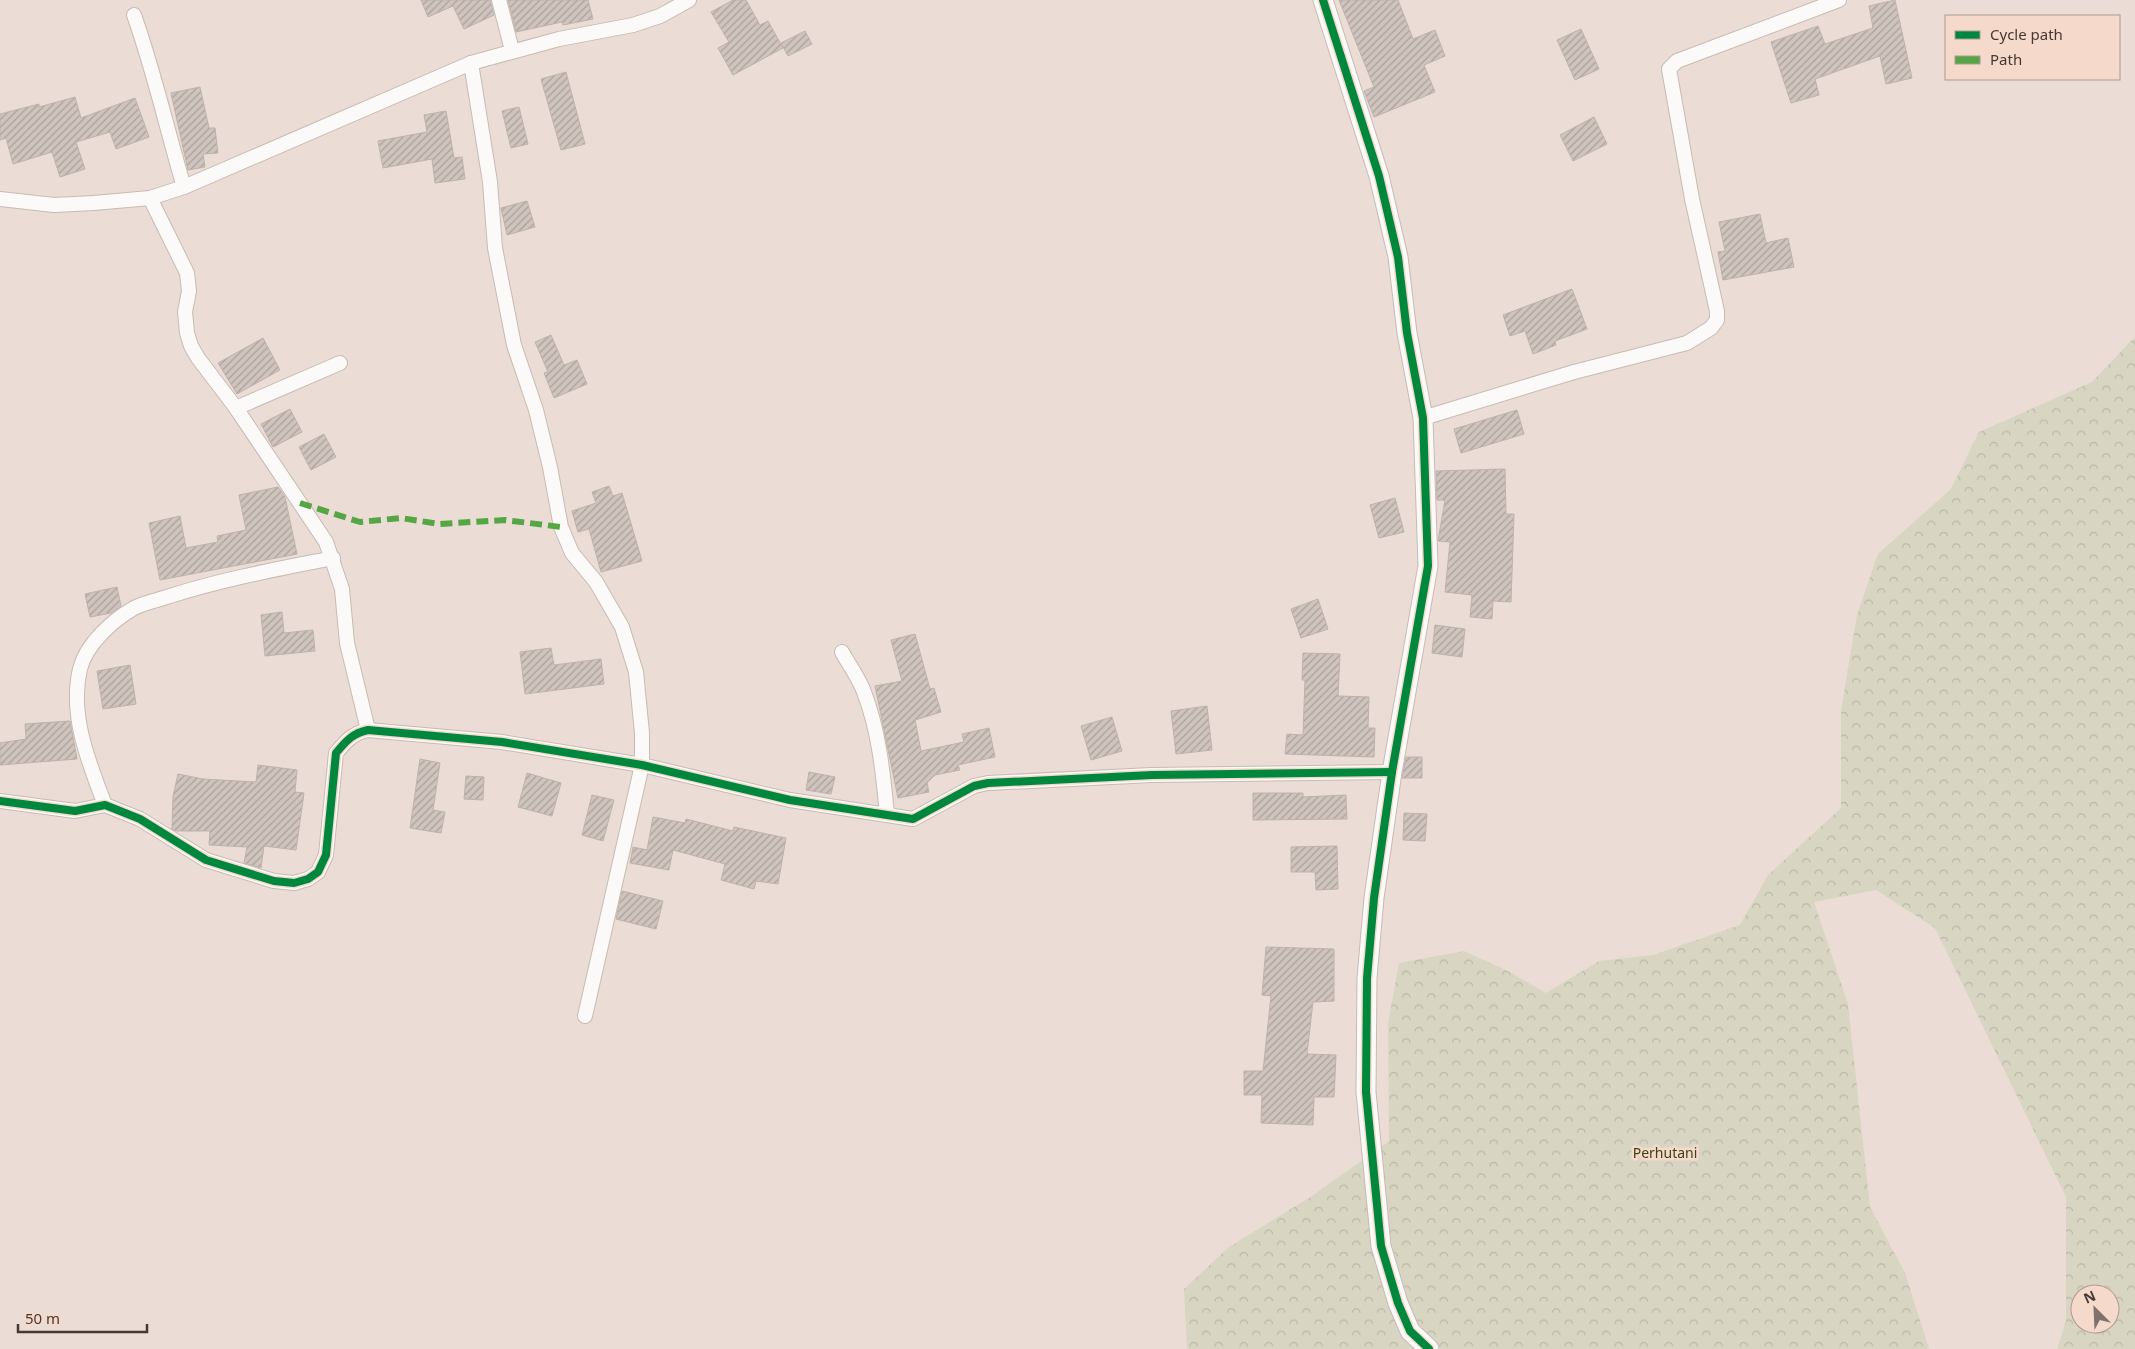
<svg xmlns="http://www.w3.org/2000/svg" width="2135" height="1349" viewBox="0 0 2135 1349" font-family="'Noto Sans',sans-serif">
  <style>
    .forest { fill: url(#forest-crowns); fill-rule: evenodd }
    .building { fill: url(#building-hatch); stroke: #beb2ad }
    .lines { fill: none; stroke-linecap: round; stroke-linejoin: round }
    .street-casing { stroke: #c7bbb5; stroke-width: 16 }
    .secondary-casing { stroke: #c7bbb5; stroke-width: 21 }
    .street { stroke: #fcfaf9; stroke-width: 14 }
    .secondary { stroke: #fcfaf9; stroke-width: 19 }
    .quiet { stroke: #55a644; stroke-width: 6; stroke-dasharray: 12 6; stroke-linecap: butt }
    .cycleway-casing { stroke: #f5d9cb; stroke-width: 11 }
    .cycleway { stroke: #00873e; stroke-width: 8 }
    .labels { text-anchor: middle; dominant-baseline: central; stroke-width: 5; stroke-linejoin: round; paint-order: stroke }
    .park-label { font-size: 14px; fill: #3b4312; stroke: #f5d9cb }
  </style>
  <defs>
    <pattern id="forest-crowns" width="20" height="18" patternUnits="userSpaceOnUse" patternTransform="scale(1.25)"><rect width="20" height="18" fill="#d9d5c3"/><path d="M2 6a3 3 0 1 1 6 0M12 15a3 3 0 1 1 6 0" fill="none" stroke="#bcb8a8"/></pattern>
    <pattern id="building-hatch" width="6" height="6" patternUnits="userSpaceOnUse" patternTransform="scale(1.25)"><rect width="6" height="6" fill="#d0c4be"/><path d="M-1 1l2-2M0 6l6-6M5 7l2-2" fill="none" stroke="#aba09b"/></pattern>
  </defs>
  <rect width="100%" height="100%" fill="#ebdcd5"/>
  <path class="forest" d="M2135,337V1349H2057L2066,1321V1197L1935,928L1876,890L1814,902L1848,1004L1870,1207L1905,1273L1929,1349H1187L1184,1289L1229,1247L1312,1196L1389,1141L1388,1023L1399,963L1464,951L1508,971L1546,993L1599,961L1653,955L1740,925L1768,875L1841,808V711L1857,615L1878,554L1951,489L1979,432L2092,382ZM2080,1294H2110V1324H2080Z"/>
  <g class="building">
    <path d="M421,0H490L494,15L464,29L453,6L428,17Z"/>
    <path d="M508,0H588L593,19L563,25L562,22L516,32Z"/>
    <path d="M733,0H746L760,25L768,21L783,48L733,75L718,48L729,42L711,12Z"/>
    <path d="M1339,0H1398L1413,39L1435,30L1445,56L1424,65L1435,92L1374,117L1364,91L1374,87Z"/>
    <path d="M1895,0L1912,78L1886,84L1880,56L1815,79L1819,95L1791,103L1771,42L1818,26L1825,44L1873,28L1869,6Z"/>
    <path d="M1581,29L1599,69L1575,80L1557,40Z"/>
    <path d="M805,31L812,44L788,56L781,43Z"/>
    <path d="M566,72L585,144L561,150L541,79Z"/>
    <path d="M200,87L209,128H215L218,153L203,154L205,167L188,170L171,93Z"/>
    <path d="M75,97L81,118L135,98L149,137L116,149L110,132L76,142L85,169L60,177L52,152L13,164L6,138L0,140V114L39,104V107Z"/>
    <path d="M519,107L528,144L511,148L502,111Z"/>
    <path d="M446,111L454,158L462,157L465,179L435,183L432,159L383,168L378,141L427,132L424,115Z"/>
    <path d="M1594,117L1607,144L1573,161L1560,135Z"/>
    <path d="M527,201L535,227L507,235L501,208Z"/>
    <path d="M1760,214L1766,243L1788,238L1794,267L1723,280L1718,252L1725,251L1719,222Z"/>
    <path d="M1572,289L1587,329L1555,341L1556,345L1533,354L1525,331L1510,336L1503,315Z"/>
    <path d="M551,335L564,365L577,360L587,384L554,398L544,373L548,372L535,342Z"/>
    <path d="M263,338L280,370L237,394L218,363Z"/>
    <path d="M290,409L302,432L273,447L261,424Z"/>
    <path d="M1517,410L1524,434L1461,453L1454,429Z"/>
    <path d="M324,434L336,457L311,470L299,447Z"/>
    <path d="M1505,469L1506,514H1514L1511,602L1493,601L1492,619L1470,617L1472,595L1445,592L1450,542L1438,541L1445,500H1437L1436,471Z"/>
    <path d="M609,486L613,496L622,493L642,561L601,572L589,529L578,532L572,511L596,503L592,492Z"/>
    <path d="M278,487L285,497L297,554L160,580L149,523L180,516L186,548L218,542L217,536L246,530L239,495Z"/>
    <path d="M1395,498L1404,532L1379,538L1370,505Z"/>
    <path d="M117,587L121,606L111,613L90,617L85,594Z"/>
    <path d="M1318,599L1328,629L1301,638L1291,609Z"/>
    <path d="M282,612L284,633L313,630L315,651L265,656L261,615Z"/>
    <path d="M1435,625L1465,629L1462,657L1432,653Z"/>
    <path d="M915,634L930,689L934,688L941,712L915,720L921,751L964,742L962,734L989,728L995,757L958,765L960,770L935,775L927,783L929,792L898,798L875,686L902,681L891,640Z"/>
    <path d="M551,648L554,665L601,659L604,684L525,694L520,652Z"/>
    <path d="M1303,653L1340,654L1338,696L1369,697L1368,728H1375L1374,757L1285,754L1287,734L1303,735L1305,680H1302Z"/>
    <path d="M130,665L136,704L103,709L97,671Z"/>
    <path d="M1207,706L1212,750L1176,754L1171,711Z"/>
    <path d="M1112,717L1122,751L1091,760L1081,726Z"/>
    <path d="M70,721L77,759L0,765V743L26,739L25,724Z"/>
    <path d="M1406,757H1422V778H1402Z"/>
    <path d="M420,759L440,763L433,810L445,812L441,833L410,828Z"/>
    <path d="M258,765L297,770L295,792L304,793L296,850L264,846L261,868L244,863L247,847L209,845L210,831H176L172,829L173,796L178,774L203,779L256,782Z"/>
    <path d="M809,772L835,777L831,794L806,790Z"/>
    <path d="M527,773L561,783L552,816L518,807Z"/>
    <path d="M466,776L484,777L483,800L464,799Z"/>
    <path d="M1253,793H1303V797L1346,795L1347,819L1253,820Z"/>
    <path d="M592,795L614,800L603,841L582,835Z"/>
    <path d="M1404,813L1427,814L1425,841L1403,840Z"/>
    <path d="M653,817L685,823L686,819L733,831L734,827L786,838L778,884L756,881L754,889L721,880L725,864L673,850L669,870L630,863L633,847L647,850Z"/>
    <path d="M1337,846L1338,889L1316,890L1315,872H1291V847Z"/>
    <path d="M622,891L663,901L656,929L616,919Z"/>
    <path d="M1266,947L1334,949V1001L1313,1002L1307,1054L1336,1055L1334,1097H1314L1313,1125L1261,1123L1262,1095H1244V1071H1263L1271,996L1262,995Z"/>
  </g>
  <g class="lines">
    <defs>
      <g id="street">
        <path d="M499,0L512,50"/>
        <path d="M134,15C154,71 167,130 184,187"/>
        <path d="M471,63L490,182L495,248L514,345L536,410L550,467L561,527L572,553L596,582L622,627L636,672L642,733V765L585,1016"/>
        <path d="M150,198L187,273L189,291L185,312L187,333L191,346L198,358L236,408L326,542L342,589L347,643L368,730"/>
        <path d="M0,199L54,205L94,203L150,198L184,187L471,63L559,39L633,25L660,16L689,0"/>
        <path d="M236,408L340,363"/>
        <path d="M1423,418L1574,372L1687,343L1711,328L1717,320V311L1692,199L1669,69L1677,61L1839,0"/>
        <path d="M842,652C849,665 859,678 864,692C879,731 883,773 887,814"/>
        <path d="M0,801L75,811L105,805L140,819L206,860L274,881L294,883L308,879L318,872L326,855L336,753C346,741 353,733 368,730L502,742L642,765L790,800L913,819L974,786L988,783L1152,775L1392,772"/>
        <path d="M105,805C89,763 69,715 80,669C86,644 113,620 134,608C145,602 159,600 170,596C223,579 278,569 333,558"/>
      </g>
      <path id="secondary" d="M1323,0L1379,176L1398,257L1407,333L1423,418L1428,566L1392,772L1374,898L1367,978L1366,1092L1381,1246L1398,1303L1410,1331L1429,1349"/>
    </defs>
    <use href="#street" class="street-casing"/>
    <use href="#secondary" class="secondary-casing"/>
    <use href="#street" class="street"/>
    <use href="#secondary" class="secondary"/>
    <path class="quiet" d="M300,503L360,522L401,518L439,524L505,520L561,527"/>
    <defs>
      <g id="cycleway">
        <path d="M1323,0L1379,176L1398,257L1407,333L1423,418L1428,566L1392,772L1374,898L1367,978L1366,1092L1381,1246L1398,1303L1410,1331L1429,1349"/>
        <path d="M0,801L75,811L105,805L140,819L206,860L274,881L294,883L308,879L318,872L326,855L336,753C346,741 353,733 368,730L502,742L642,765L790,800L913,819L974,786L988,783L1152,775L1392,772"/>
      </g>
    </defs>
    <use href="#cycleway" class="cycleway-casing"/>
    <use href="#cycleway" class="cycleway"/>
  </g>
  <g class="labels">
    <g class="park-label">
      <text x="1665" y="1152">Perhutani</text>
    </g>
  </g>
  <rect x="1945" y="15" width="175" height="65" fill="#f5d9cb" stroke="#af998f"/>
  <rect x="1955" y="31" width="25" height="8" fill="#00873e" stroke="#af998f"/>
  <text x="1990" y="40" font-size="15" fill="#453934">Cycle path</text>
  <rect x="1955" y="56" width="25" height="8" fill="#55a644" stroke="#af998f"/>
  <text x="1990" y="65" font-size="15" fill="#453934">Path</text>
  <g transform="translate(2095 1309) rotate(336)"><circle r="24" fill="#f5d9cb" stroke="#af998f"/>
  <path d="M0-4L9 19L0 12L-9 19Z" fill="#7f726c"/>
  <text y="-8" font-size="14" font-weight="bold" text-anchor="middle" fill="#453934">N</text>
  </g>
  <path d="M18 1324v8h129v-8" fill="none" stroke="#453934" stroke-width="2.5"/>
  <text x="25" y="1324" font-size="15" fill="#453934" stroke="#f5d9cb" stroke-width="4" paint-order="stroke">50 m</text>
</svg>
